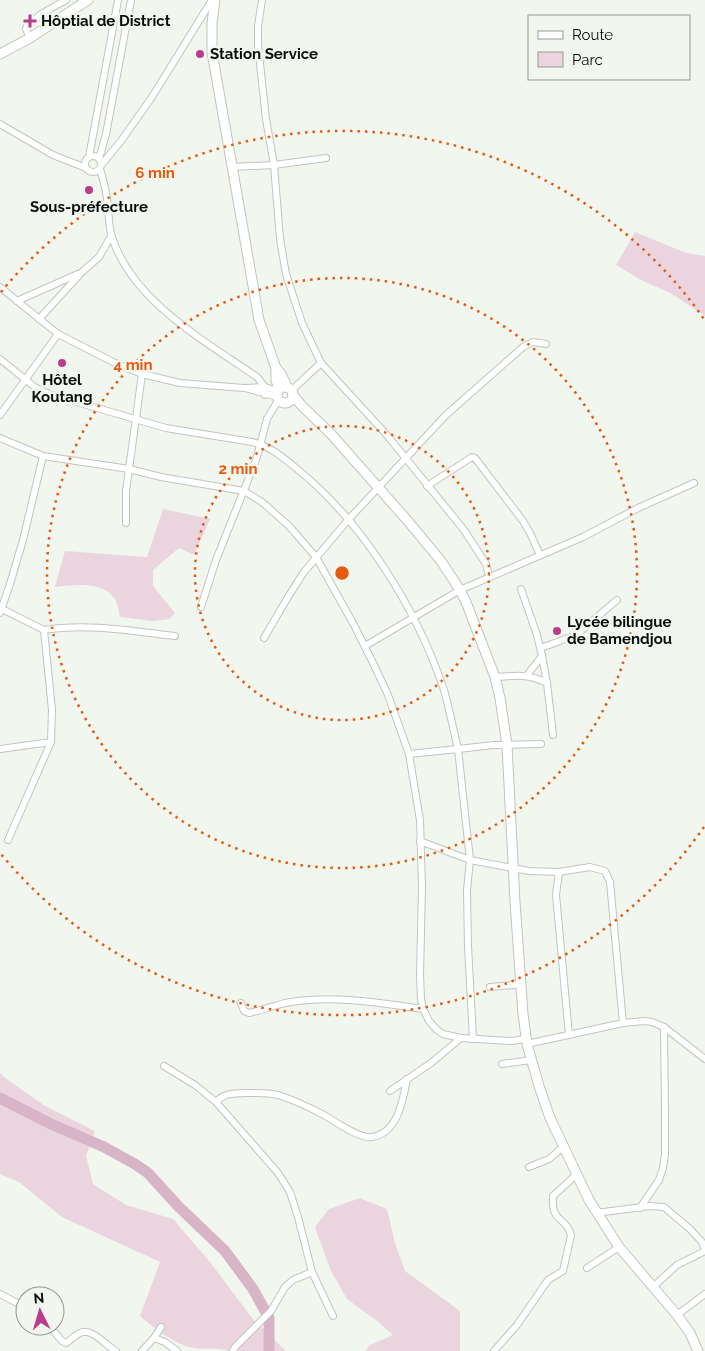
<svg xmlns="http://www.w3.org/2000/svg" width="705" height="1351" viewBox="0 0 705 1351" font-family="Raleway,sans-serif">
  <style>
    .green { fill: #ead5df }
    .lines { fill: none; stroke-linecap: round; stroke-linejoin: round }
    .river { stroke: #d7b5c6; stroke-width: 11 }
    .minor-casing { stroke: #c1c5bf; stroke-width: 8 }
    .secondary-casing { stroke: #c1c5bf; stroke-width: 11 }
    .minor { stroke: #fff; stroke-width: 6 }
    .secondary { stroke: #fff; stroke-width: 9 }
    .ring { fill: none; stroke: #e8590c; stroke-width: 2.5; stroke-dasharray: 2.5 5 }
    .poi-dot { fill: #ba3d8c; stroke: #f1f6ef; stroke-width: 2 }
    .labels { text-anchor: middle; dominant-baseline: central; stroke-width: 5; stroke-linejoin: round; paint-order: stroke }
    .poi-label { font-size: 15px; font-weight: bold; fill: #0b0d0b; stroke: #f1f6ef; text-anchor: start }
    .centre { fill: #e8590c; stroke: #f1f6ef; stroke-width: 2.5 }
    .ring-label { font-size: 15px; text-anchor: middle; font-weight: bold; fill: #e8590c; stroke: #f1f6ef; stroke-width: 5; stroke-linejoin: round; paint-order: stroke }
  </style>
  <rect width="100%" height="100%" fill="#f1f6ef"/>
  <g class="green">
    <path d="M635,232L686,253L705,256V316L672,294L641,280L616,265Z"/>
    <path d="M163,509L210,519L194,555L179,548L153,570V586L175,613L170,619L153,621L120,617C119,612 118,606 116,601C105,580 74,585 55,587L65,551L147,557Z"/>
    <path d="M0,1073L4,1077L45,1106L95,1131L86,1156L93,1184L126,1205L173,1219L210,1262L252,1318L286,1351H229C218,1347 206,1350 194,1348C176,1345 154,1328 140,1316L160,1262L62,1217L19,1182L0,1174Z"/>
    <path d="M360,1198L387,1209L395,1243L405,1271L460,1311V1351H365L370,1345L393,1335L377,1321L347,1299L331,1271L315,1227L329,1209Z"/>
  </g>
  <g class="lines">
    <path class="river" d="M0,1098L51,1124L104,1147L135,1164L148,1173L178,1206L225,1251L253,1289L269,1318V1351"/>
    <defs>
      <g id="minor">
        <path d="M262,0L258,26V45L266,119L274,165L280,239L286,274L302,323L321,363L386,434L464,530L486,564L489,576"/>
        <path d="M116,18L148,23"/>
        <path d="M30,38L26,29L27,26L41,14L66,0"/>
        <path d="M0,124L53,155L86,168"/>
        <circle cx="93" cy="164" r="8"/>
        <path d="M89,157L118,0"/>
        <path d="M99,159L106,134L131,0"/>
        <path d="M102,164L121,141L152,97L212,0"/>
        <path d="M231,167L274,165L326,158"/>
        <path d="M100,169C103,179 106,189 107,199C109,211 108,225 112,237C132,301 205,341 257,377L265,387V395"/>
        <path d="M0,287L58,334L113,362L142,374L180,383L244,388L265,387L278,391"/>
        <path d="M17,301L78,274"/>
        <path d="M39,319L82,272L99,257L111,236"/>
        <path d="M0,359L36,388L49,394L166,428L252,442C270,446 284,458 297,469C362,521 416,608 443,687C449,706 453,729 458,749L494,745L541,744"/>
        <path d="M245,388L278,397"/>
        <path d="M292,390L321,363"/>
        <path d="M0,415L58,334"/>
        <path d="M0,438L43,456L129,469L161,477L244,491L262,502L289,526L316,557L354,625L374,665L388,695L409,754L420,820L422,887L420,975L421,999L423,1009L429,1021L437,1030L443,1034L461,1038"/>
        <path d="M427,486L472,457L475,458L523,521L530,533L540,555"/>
        <path d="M126,523V491L142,374"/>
        <path d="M521,589L537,635L542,656L527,675"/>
        <path d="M201,607L216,560L256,460L267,419L279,399"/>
        <path d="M0,608L44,630L52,710L51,742L8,840"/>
        <path d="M0,613L10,584L23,540L43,456"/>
        <path d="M44,630C88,623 131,631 175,636"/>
        <path d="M264,638L288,597L304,572L348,520L446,415L523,347L533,342L546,344"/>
        <path d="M365,646L460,590L583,537L638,508L694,483"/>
        <path d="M541,648L576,635L617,600"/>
        <path d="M542,656L547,683"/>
        <path d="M495,677C515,676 528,673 547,683L553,735"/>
        <path d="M0,749L51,742"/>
        <path d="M409,754L458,749L470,860L467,890L468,946L473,1039"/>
        <path d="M420,841L470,860L529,871L559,872L590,867L605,871L610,882L623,1023"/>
        <path d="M559,872L556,895L569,1035"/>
        <path d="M490,987L514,985L521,983"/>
        <path d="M241,1003L244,1011L249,1013C263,1010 277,1004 291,1002C335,995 379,1003 423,1009"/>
        <path d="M527,1044L623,1023L644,1021L652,1022L664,1027L705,1059"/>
        <path d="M502,1064L531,1060"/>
        <path d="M164,1066L195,1085L216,1102L278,1173L290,1192L298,1217L312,1272L333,1316"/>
        <path d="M390,1091L431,1063L461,1038L511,1041L526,1039"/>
        <path d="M216,1102C224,1093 232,1094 244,1093C255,1093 267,1092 278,1095C294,1100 309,1107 324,1115C335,1121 359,1139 372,1137C398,1133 403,1100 407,1079"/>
        <path d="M529,1167L549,1159L563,1147"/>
        <path d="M640,1208L659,1180L663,1168L665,1154V1112L664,1027"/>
        <path d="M596,1213L650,1206L664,1207L690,1229L702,1242L705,1250"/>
        <path d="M587,1268L619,1247"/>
        <path d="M654,1286L677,1265L705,1251"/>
        <path d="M0,1294L25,1307"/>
        <path d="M677,1315L705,1294"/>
        <path d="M49,1326L62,1341L66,1343C71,1340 75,1335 80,1333C92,1327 106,1346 116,1351"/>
        <path d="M154,1338L165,1342L177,1351"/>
        <path d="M142,1351L154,1338L161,1327"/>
        <path d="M233,1351L235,1347L271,1311L285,1287L293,1280L312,1272"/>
        <path d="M494,1351L517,1325L548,1280L563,1271L571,1235C566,1216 551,1224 553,1196L576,1175"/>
      </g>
      <g id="secondary">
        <path d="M215,0L212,23V52L259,320L276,368L281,374L287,387"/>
        <path d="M0,54L30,38L88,0"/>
        <path d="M276,368V380L279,389"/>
        <circle cx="285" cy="395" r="8"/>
        <path d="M293,395L302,406L331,434L407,520L441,561L460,590L466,602L495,677L500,698L507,745L515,902L523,1014L527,1044L539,1086L550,1118L589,1200L619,1247L677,1315L690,1333L698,1351"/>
      </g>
    </defs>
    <use href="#minor" class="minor-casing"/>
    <use href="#secondary" class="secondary-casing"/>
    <use href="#minor" class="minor"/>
    <use href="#secondary" class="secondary"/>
  </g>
  <g class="ring">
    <circle cx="342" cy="573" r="147"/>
    <circle cx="342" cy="573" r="295"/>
    <path d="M704 827A442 442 0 0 1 1 854M1 292A442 442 0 0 1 704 319"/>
  </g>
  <g class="poi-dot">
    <path d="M27.5 13.5h5v5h5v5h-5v5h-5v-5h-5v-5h5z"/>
    <circle cx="200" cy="54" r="5"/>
    <circle cx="89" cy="190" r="5"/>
    <circle cx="62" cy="363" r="5"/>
    <circle cx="557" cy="631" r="5"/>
  </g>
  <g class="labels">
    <g class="poi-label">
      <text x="41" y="21">Hôptial de District</text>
      <text x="210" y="54">Station Service</text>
      <text x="89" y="207" text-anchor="middle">Sous-préfecture</text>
      <text x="62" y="380" text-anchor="middle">Hôtel<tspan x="62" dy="17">Koutang</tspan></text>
      <text x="567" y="622">Lycée bilingue<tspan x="567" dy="17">de Bamendjou</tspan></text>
    </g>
  </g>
  <circle cx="342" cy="573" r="8" class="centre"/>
  <g class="ring-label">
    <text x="155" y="178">6 min</text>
    <text x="133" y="370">4 min</text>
    <text x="238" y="474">2 min</text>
  </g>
  <rect x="528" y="15" width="162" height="65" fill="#f1f6ef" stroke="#959994"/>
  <rect x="538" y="31" width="25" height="8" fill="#ffffff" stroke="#959994"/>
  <text x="572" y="40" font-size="15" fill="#0b0d0b">Route</text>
  <rect x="538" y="52" width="25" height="15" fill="#ead5df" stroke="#959994"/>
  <text x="572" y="65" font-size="15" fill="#0b0d0b">Parc</text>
  <g transform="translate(40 1311) rotate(355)"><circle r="24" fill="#f1f6ef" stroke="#959994"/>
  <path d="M0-4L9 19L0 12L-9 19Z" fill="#ba3d8c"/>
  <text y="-8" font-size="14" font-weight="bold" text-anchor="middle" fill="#0b0d0b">N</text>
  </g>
</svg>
